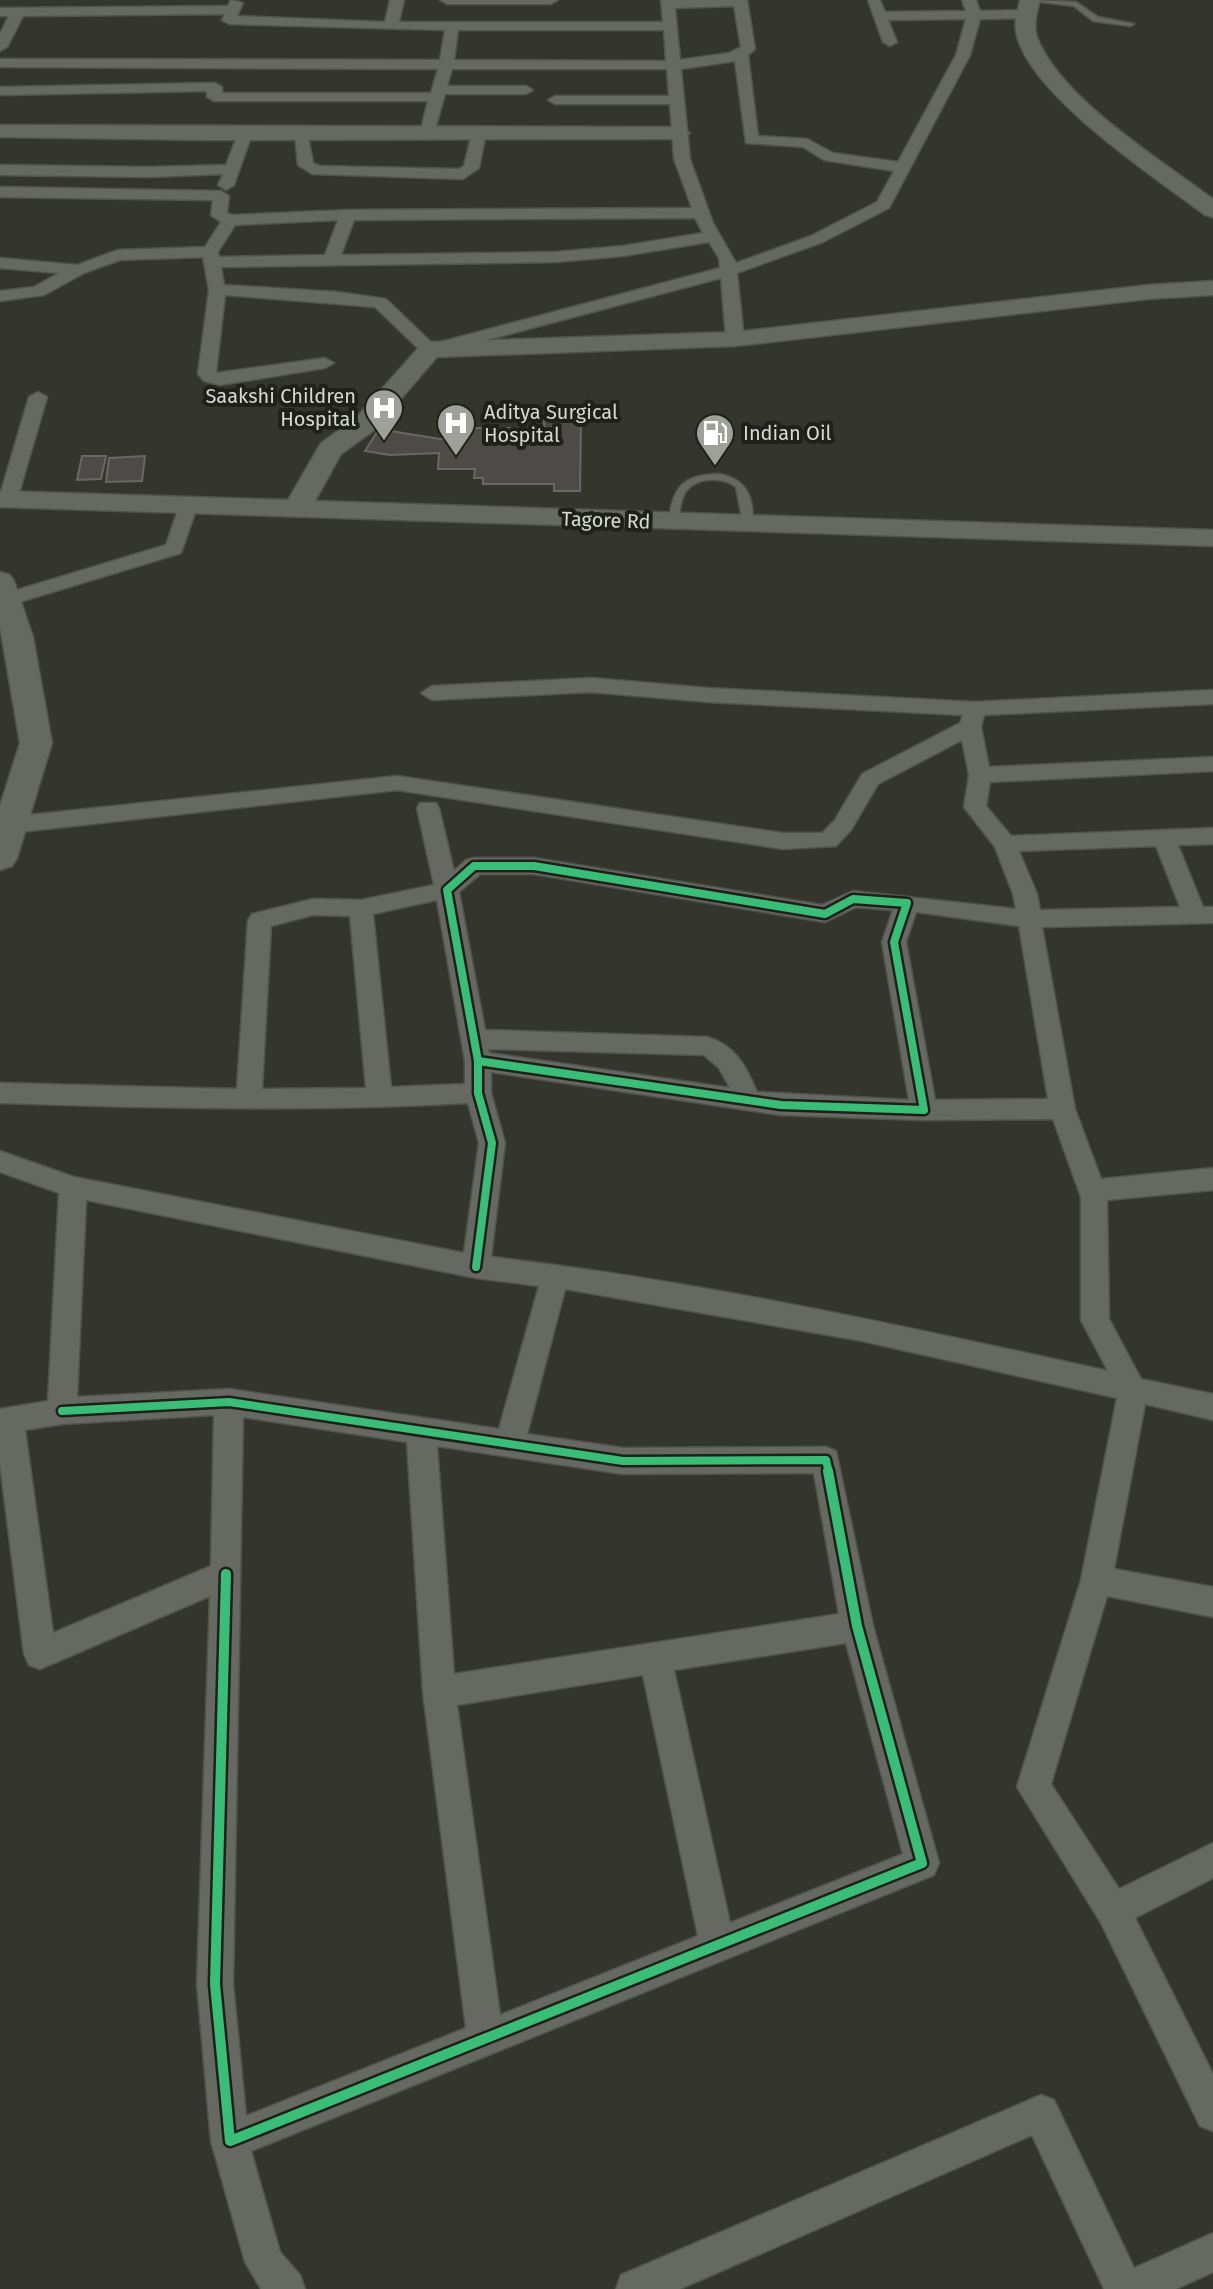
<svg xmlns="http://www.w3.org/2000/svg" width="1213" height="2289" viewBox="0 0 1213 2289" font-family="'Fira Sans',sans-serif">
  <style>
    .building { fill: #4d4a48; stroke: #6a6765; stroke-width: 2 }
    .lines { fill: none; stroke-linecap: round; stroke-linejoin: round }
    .lane-casing { stroke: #50534c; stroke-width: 3 }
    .street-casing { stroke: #50534c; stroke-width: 3 }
    .secondary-casing { stroke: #50534c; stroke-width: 3 }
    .lane { fill: #666862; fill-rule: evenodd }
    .street { fill: #666862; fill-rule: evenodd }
    .secondary { fill: #666862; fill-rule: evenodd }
    .cycleway-far1-casing { stroke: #1e2019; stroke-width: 13 }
    .cycleway-casing { stroke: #1e2019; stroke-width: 15 }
    .cycleway-far1 { stroke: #3abd76; stroke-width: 8 }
    .cycleway { stroke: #3abd76; stroke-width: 10 }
    .labels { text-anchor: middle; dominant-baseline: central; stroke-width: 8; stroke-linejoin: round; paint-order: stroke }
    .far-poi-label { font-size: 20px; fill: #d6dad0; stroke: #1e2019; text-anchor: start }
    .far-street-label { font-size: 20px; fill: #d6dad0; stroke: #1e2019 }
  </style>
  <rect width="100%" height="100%" fill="#34362e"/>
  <g class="building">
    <path d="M544,420H581L580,491H554V484H483V478H474L475,469H438L439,453L390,455L365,451L379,429L440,439L470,437L471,428H544Z"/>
    <path d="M82,456H106L101,479L77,480Z"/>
    <path d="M145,456L142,481L106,482L109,458Z"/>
  </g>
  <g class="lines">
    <defs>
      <g id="lane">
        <path d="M1026,0L1076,2L1098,17L1134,24L1130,26L1093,21L1074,6Z"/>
        <path d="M719,474C748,479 755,500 752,526L748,527L743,524L736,487C723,477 698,477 687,490C680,498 680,512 678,522L677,524H669L668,522C674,487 681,475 719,474Z"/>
      </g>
      <g id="street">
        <path d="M231,0L243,3L237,16L385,22L390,0H404L399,22H663L661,0H747L755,49L748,55L758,136L807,139L833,153L898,162L956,55L966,19L888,20L897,42L890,46L883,42L868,0H880L885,12L966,11L962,0H976L980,11L1026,10L1033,14L1026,18L980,19L970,55L889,208L823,242L737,273L744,339L741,343H729L726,339L721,278L430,355L424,354L375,307L225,295L216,373L325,358L334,363L325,368L220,385L204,381L198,374L209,290L203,257L120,260L84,273L44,295L0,301V291L34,287L59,273L0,268V258L77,265L118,250L205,247L221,222L211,215L213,200L0,197V187L221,191L229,196L227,213L232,215L348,210L692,208L674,159L670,104H555L548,100L555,96H669L667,69H452L447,86H526L533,90L526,94H445L434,133L427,137L420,133L428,101H214L207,97V91L0,95V87L215,83L222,87V93H431L438,69L0,67V59L440,60L445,30L229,24L222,20L225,14L23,16L7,47L0,51V34L9,16H0V8L228,6ZM734,6L741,47L729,53L680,60L675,8ZM458,30H664L666,61L454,60ZM735,61L746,143L803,147L824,160L894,171L877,202L811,236L736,263L713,223L690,159L681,69ZM695,218L703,233L623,246L556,252L341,255L354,220ZM338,220L325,255L219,257L218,252L235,225ZM709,242L719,258L720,268L433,344L386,299L337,292L224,285L221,267L556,262L623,256Z"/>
        <path d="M440,0H558L551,4H447Z"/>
        <path d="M479,129L486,133L479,168L463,179L312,174L298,165L295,134L302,130L307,131L313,163L320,166L459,169L464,166L472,133Z"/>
        <path d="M245,130L252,134L234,185L226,190L218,185L223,174L149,177L0,175V165L149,167L226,165L238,134Z"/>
        <path d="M38,392L47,397L17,500L15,504H1L0,495L29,397Z"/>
        <path d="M188,501L197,507L181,553L13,604L0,605V595L166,545L179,507Z"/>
        <path d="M591,678L708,688L975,702L1213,690V704L984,715L981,727L989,767L1213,757V771L990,782L986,806L1011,836L1213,828V844L1178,845L1203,907H1213V923L1042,927L1075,1109L1101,1179L1213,1168V1190L1107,1200L1109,1319L1141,1379L1213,1394V1420L1145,1404L1114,1569L1213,1587V1617L1107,1596L1051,1784L1119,1889L1213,1843V1878L1135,1918L1213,2074V2131L1200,2126L1101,1923L1017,1787L1081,1580L1117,1398L862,1341L565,1289L527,1434L623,1448L826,1447L836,1451L873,1626L939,1863L934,1875L251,2151L280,2252L300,2275L305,2289H261L245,2262L211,2141L197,1984L210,1596L40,1669L29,1665L24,1654L0,1464V1409L48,1401L59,1193L0,1172V1151L74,1177L464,1253L479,1143L468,1103C312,1112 157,1108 0,1103V1083L237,1089L248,920L252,914L313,899L361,900L434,885L417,808L420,803H436L439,808L454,871L466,860L474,858H534L822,905L853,891L1016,909L1013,894L995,847L964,807L969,775L962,740L878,784L851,830L836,846L783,849L397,790L10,833L2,830L0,823L10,817L397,776L783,833H822L835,820L862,774L960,723L963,715L708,702L591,692L432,700L421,693L432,686ZM1156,846L1180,907L1040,910L1037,894L1019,851ZM480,874H534L825,922L856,907L893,910L882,942L909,1100L757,1092C746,1066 735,1045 707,1037L485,1030L459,892ZM437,900L465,1061V1084L391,1087L373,914ZM916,912L1019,926L1048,1099L935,1100L906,942ZM313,915L350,916L366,1088L262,1089L271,926ZM488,1049L704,1055L719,1068L730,1088L489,1053ZM491,1072L781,1115L924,1120L1053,1119L1081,1197V1320L1108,1371C904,1326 699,1281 491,1257L505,1143L491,1093ZM86,1200L476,1278L539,1286L499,1429L229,1389L77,1397ZM214,1415L211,1566L53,1633L25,1430L62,1424ZM243,1417L407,1442L423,1692L466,2028L246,2116L233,1984ZM437,1446L623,1474L814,1473L839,1614L454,1674ZM846,1643L903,1854L730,1923L674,1670ZM643,1675L698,1936L500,2015L457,1705Z"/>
        <path d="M1041,2095L1054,2100L1134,2268L1213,2233V2272L1176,2289H1104L1032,2135L680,2289H616L621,2275Z"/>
      </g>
      <g id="secondary">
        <path d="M1020,0H1040C1037,12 1033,25 1037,37C1060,98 1161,160 1213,199V217L1205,215C1156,178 1025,92 1016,31C1014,20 1018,10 1020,0Z"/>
        <path d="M0,125L679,127L690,133L679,139L206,140L0,137Z"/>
        <path d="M1213,281V295L1148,299L735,346L437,357L373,431L341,454L315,501L1213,530V546L0,507V491L288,500L321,443L355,419L421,345L430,342L735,332L1148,285Z"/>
        <path d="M0,572L10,575L14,581L33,637L52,743L17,858L12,866L0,870V806L20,743L0,627Z"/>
      </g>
    </defs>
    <use href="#lane" class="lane-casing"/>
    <use href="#street" class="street-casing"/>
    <use href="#secondary" class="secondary-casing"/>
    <use href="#lane" class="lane"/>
    <use href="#street" class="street"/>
    <use href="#secondary" class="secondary"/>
    <defs>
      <g id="cycleway-far1">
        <path d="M474,866H534L825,914L853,899L907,903L894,942L924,1110L781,1105L478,1061L447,890Z"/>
        <path d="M476,1267L492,1143L478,1093V1061"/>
        <path d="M62,1411L229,1402L623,1461L826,1460L829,1473"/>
      </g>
      <path id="cycleway" d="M226,1574L215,1984L230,2141L922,1863L857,1626L828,1471"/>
    </defs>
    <use href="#cycleway-far1" class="cycleway-far1-casing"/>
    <use href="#cycleway" class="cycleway-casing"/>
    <use href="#cycleway-far1" class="cycleway-far1"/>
    <use href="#cycleway" class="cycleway"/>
  </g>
  <defs>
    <symbol id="hospital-pin" viewBox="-11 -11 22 30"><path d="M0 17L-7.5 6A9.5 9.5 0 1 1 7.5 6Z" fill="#9da197" stroke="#1e2019"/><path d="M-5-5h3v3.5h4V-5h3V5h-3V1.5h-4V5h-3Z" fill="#fff"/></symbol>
    <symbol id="fuel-pin" viewBox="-11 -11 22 30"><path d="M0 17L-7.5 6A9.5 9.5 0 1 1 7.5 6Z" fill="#9da197" stroke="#1e2019"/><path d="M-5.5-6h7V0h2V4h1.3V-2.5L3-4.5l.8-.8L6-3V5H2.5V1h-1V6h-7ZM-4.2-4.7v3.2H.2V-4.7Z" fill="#fff"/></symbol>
  </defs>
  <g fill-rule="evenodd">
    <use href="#hospital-pin" x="362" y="386" width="44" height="60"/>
    <use href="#hospital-pin" x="434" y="401" width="44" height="60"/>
    <use href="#fuel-pin" x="693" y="411" width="44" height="60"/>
  </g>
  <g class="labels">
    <g class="far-poi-label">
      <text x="356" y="396" text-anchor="end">Saakshi Children<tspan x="356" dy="23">Hospital</tspan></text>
      <text x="484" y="412">Aditya Surgical<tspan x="484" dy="23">Hospital</tspan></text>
      <text x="743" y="433">Indian Oil</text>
    </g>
    <g class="far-street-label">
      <text transform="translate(606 520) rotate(2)">Tagore Rd</text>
    </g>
  </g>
</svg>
